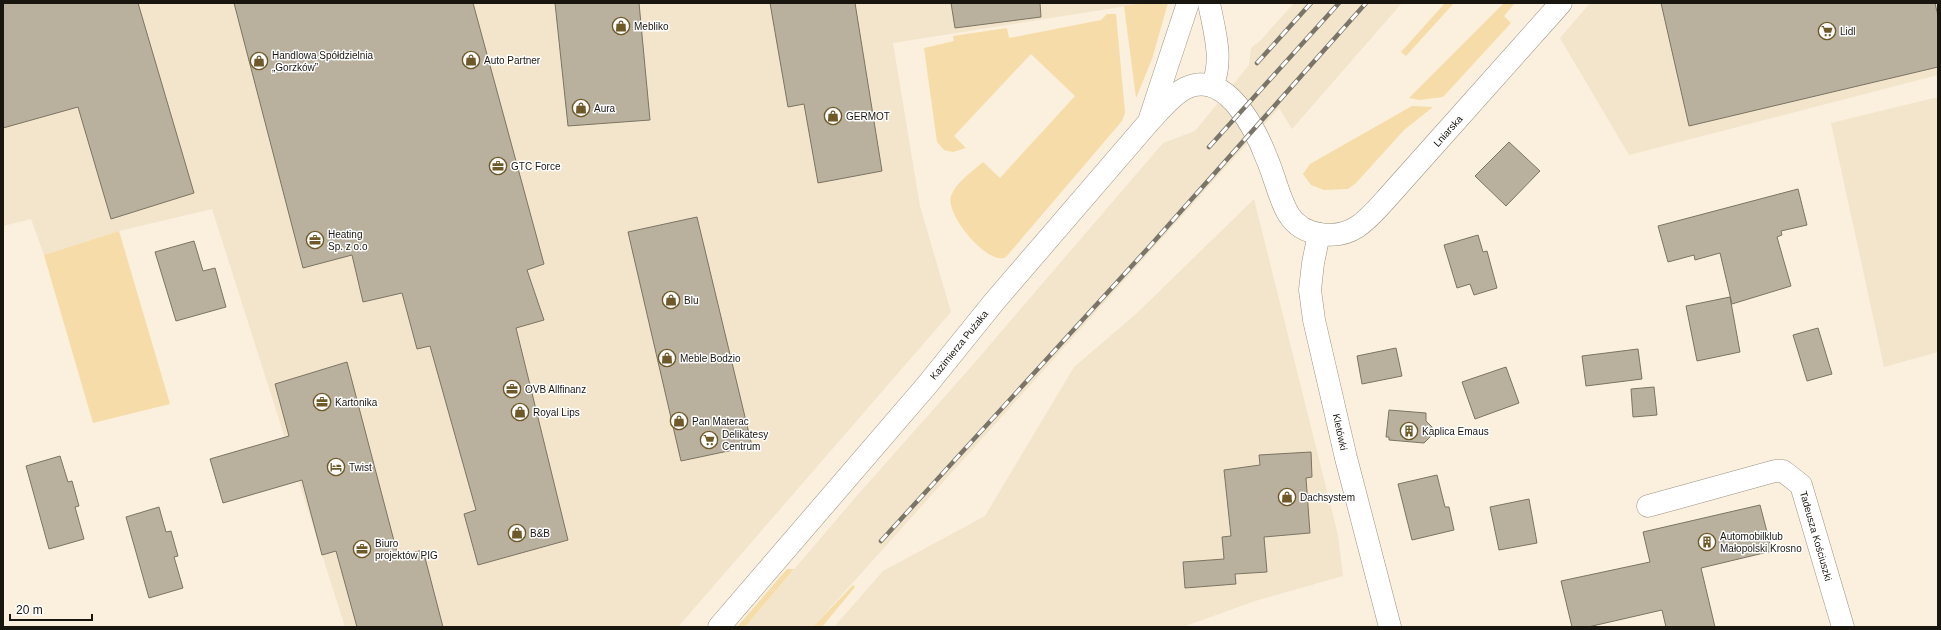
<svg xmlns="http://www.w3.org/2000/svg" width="1941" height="630" viewBox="0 0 1941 630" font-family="Helvetica,sans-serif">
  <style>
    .built { fill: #f2e5cb }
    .green { fill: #f6dca8 }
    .building { fill: #b9b09d; stroke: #7c7463 }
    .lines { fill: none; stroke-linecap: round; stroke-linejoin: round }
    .minor-casing { stroke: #9b9280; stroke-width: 23 }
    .tertiary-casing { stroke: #9b9280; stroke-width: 23 }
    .minor { stroke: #fff; stroke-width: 22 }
    .tertiary { stroke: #fff; stroke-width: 22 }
    .rail-casing { stroke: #7b7569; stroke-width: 4.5 }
    .rail { stroke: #fff; stroke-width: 3; stroke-dasharray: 9; stroke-linecap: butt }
    .labels { text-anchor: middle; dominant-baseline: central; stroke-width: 3; stroke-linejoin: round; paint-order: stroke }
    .poi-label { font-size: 10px; fill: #19160f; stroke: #fff; text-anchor: start }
    .street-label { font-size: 10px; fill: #19160f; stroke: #fff }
  </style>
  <rect width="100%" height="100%" fill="#faf0dd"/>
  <g class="built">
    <path d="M3,3H1146L893,43L920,206L951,312L678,627H345L212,209L119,231L44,255L31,219L3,226Z"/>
    <path d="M1294,3H1402L1292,129L1279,108L813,627H745L854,499L970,368L1163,143L1195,131L1249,65L1251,48L1260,41Z"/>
    <path d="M1590,3H1938V75L1629,155L1560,38Z"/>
    <path d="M1938,97V352L1884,367L1831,123Z"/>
    <path d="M1254,199L1338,535L1343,576L1255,601L1183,627H834L883,571L985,516L1074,367L1136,314Z"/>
  </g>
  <g class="green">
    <path d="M1146,3H1168L1152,59L1136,98L1124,6Z"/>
    <path d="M1445,3H1454L1406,56L1401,52Z"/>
    <path d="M1504,3H1515L1504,16L1511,23L1443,97L1419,100L1409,98Z"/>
    <path d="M1107,14H1116L1125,113L1122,121L1006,257C989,267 945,215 951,196C956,182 973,171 983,162L1000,178L1075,96L1031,54L954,136L966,148L953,152L944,150L937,142L924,48L954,41L953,36L1007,28L1009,38L1101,20Z"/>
    <path d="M1412,106L1433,107L1404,130L1356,183L1348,189L1324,190L1311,185L1303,174L1310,164Z"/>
    <path d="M119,231L170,404L93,423L44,255Z"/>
    <path d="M787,569H794L745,627H737Z"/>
    <path d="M853,585L855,587L822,627H813Z"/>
  </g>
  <g class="building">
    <path d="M3,3H138L194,193L111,219L78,107L3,128Z"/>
    <path d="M234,3H473L544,264L527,270L544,320L516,328L568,540L478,565L464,514L476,510L430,346L417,349L402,293L363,302L352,255L303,268Z"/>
    <path d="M555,3H639L650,120L568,126Z"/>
    <path d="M770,3H855L882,171L818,183L804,104L788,107Z"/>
    <path d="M951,3H1040L1041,17L955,28Z"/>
    <path d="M1661,3H1935L1938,16V67L1689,126Z"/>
    <path d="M1509,142L1540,171L1506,206L1475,176Z"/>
    <path d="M1798,189L1807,225L1781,231L1782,235L1777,237L1791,286L1732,304L1720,253L1695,260L1694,255L1668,262L1658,226Z"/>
    <path d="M697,217L752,446L681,461L628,232Z"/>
    <path d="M1478,235L1483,252L1487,251L1497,288L1474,295L1470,284L1457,288L1444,245Z"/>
    <path d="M194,241L203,271L215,268L226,307L176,321L155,252Z"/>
    <path d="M1730,297L1740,352L1697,361L1686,306Z"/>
    <path d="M1818,328L1832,374L1807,381L1793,335Z"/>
    <path d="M1396,348L1402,376L1362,384L1357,356Z"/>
    <path d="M1638,349L1642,379L1586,386L1582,356Z"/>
    <path d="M347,362L398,556L423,550L443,627H357L336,551L322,555L302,480L223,503L210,459L289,436L275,384Z"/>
    <path d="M1506,367L1519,403L1475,419L1462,382Z"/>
    <path d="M1654,387L1657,415L1633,417L1631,389Z"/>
    <path d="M1389,410L1426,413V421L1432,427L1431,436L1424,443L1389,440V437H1386Z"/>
    <path d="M1311,452L1312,477L1306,478L1310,533L1264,537L1267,572L1235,574L1236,584L1185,588L1183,562L1224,559L1222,537L1231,536L1224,470L1260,465L1259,455Z"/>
    <path d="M60,456L68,482L72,481L79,506L75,507L84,539L49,549L26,466Z"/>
    <path d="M1437,475L1445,507H1449L1454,530L1412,540L1398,484Z"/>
    <path d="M1529,499L1537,543L1499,550L1490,507Z"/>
    <path d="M1760,505L1772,551L1701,568L1715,627H1666L1662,610L1588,627H1572L1561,581L1650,562L1643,532Z"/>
    <path d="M159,507L166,532L171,531L178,556L174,557L183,588L149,598L126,517Z"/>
  </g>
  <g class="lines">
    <defs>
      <path id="minor" d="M1648,506L1775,471H1783L1801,485L1843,627"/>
      <g id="tertiary">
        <path d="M1209,3C1214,30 1224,60 1212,86"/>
        <path d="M1150,118L1188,3"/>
        <path d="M1319,234L1313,263L1310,290L1314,320L1346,458L1390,627"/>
        <path d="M719,627L927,385L994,302L1148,123C1159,112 1171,95 1186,88C1226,69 1256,130 1267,159C1275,177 1279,199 1289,215C1303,237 1337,240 1357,227C1369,219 1379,207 1388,197L1561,3"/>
      </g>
    </defs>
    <use href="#minor" class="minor-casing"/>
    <use href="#tertiary" class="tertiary-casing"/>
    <use href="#minor" class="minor"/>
    <use href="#tertiary" class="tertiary"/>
    <defs>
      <g id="rail">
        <path d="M1257,63L1311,3"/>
        <path d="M1209,147L1339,3"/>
        <path d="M881,541L1150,246L1366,3"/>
      </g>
    </defs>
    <use href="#rail" class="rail-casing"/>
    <use href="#rail" class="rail"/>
  </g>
  <defs>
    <symbol id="shop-ring" viewBox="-11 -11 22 22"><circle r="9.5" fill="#fff" stroke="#6f5928" stroke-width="1.5"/><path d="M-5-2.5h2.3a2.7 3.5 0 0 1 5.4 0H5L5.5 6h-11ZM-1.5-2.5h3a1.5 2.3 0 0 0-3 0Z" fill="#6f5928"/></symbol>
    <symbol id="supermarket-ring" viewBox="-11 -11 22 22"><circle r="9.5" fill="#fff" stroke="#6f5928" stroke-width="1.5"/><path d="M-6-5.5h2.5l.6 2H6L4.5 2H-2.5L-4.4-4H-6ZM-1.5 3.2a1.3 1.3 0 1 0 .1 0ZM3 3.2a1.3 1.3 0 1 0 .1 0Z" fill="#6f5928"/></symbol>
    <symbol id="office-ring" viewBox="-11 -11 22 22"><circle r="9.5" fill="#fff" stroke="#6f5928" stroke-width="1.5"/><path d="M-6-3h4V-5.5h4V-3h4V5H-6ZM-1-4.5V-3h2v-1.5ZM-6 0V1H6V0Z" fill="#6f5928"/></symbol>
    <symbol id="building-ring" viewBox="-11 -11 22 22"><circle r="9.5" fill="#fff" stroke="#6f5928" stroke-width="1.5"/><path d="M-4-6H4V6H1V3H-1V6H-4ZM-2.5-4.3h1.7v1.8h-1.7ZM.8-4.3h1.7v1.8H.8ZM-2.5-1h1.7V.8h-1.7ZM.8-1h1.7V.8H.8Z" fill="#6f5928"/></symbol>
    <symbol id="hotel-ring" viewBox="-11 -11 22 22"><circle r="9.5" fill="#fff" stroke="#6f5928" stroke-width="1.5"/><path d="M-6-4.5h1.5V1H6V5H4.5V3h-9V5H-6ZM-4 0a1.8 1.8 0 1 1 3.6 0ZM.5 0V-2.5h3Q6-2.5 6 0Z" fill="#6f5928"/></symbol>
  </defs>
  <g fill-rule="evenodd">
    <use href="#shop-ring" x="611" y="16" width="20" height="20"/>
    <use href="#supermarket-ring" x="1817" y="21" width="20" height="20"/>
    <use href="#shop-ring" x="461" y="50" width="20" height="20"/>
    <use href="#shop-ring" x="249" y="51" width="20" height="20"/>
    <use href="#shop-ring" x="571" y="98" width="20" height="20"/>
    <use href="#shop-ring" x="823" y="106" width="20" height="20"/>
    <use href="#office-ring" x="488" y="156" width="20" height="20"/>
    <use href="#office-ring" x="305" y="230" width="20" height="20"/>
    <use href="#shop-ring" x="661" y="290" width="20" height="20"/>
    <use href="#shop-ring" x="657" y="348" width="20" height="20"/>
    <use href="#office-ring" x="502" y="379" width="20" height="20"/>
    <use href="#office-ring" x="312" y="392" width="20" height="20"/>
    <use href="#shop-ring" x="510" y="402" width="20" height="20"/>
    <use href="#shop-ring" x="669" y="411" width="20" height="20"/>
    <use href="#building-ring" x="1399" y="421" width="20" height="20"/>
    <use href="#supermarket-ring" x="699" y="430" width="20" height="20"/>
    <use href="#hotel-ring" x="326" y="457" width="20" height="20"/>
    <use href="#shop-ring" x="1277" y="487" width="20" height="20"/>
    <use href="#shop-ring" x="507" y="523" width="20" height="20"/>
    <use href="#building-ring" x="1697" y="532" width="20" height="20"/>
    <use href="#office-ring" x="352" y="539" width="20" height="20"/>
  </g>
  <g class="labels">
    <g class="poi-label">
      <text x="634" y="26">Mebliko</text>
      <text x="1840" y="31">Lidl</text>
      <text x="272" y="55">Handlowa Spółdzielnia<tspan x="272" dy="12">„Gorzków”</tspan></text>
      <text x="484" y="60">Auto Partner</text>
      <text x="594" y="108">Aura</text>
      <text x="846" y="116">GERMOT</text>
      <text x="511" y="166">GTC Force</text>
      <text x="328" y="234">Heating<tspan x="328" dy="12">Sp. z o.o</tspan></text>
      <text x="684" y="300">Blu</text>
      <text x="680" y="358">Meble Bodzio</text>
      <text x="525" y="389">OVB Allfinanz</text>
      <text x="335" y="402">Kartonika</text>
      <text x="533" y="412">Royal Lips</text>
      <text x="692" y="421">Pan Materac</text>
      <text x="1422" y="431">Kaplica Emaus</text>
      <text x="722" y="434">Delikatesy<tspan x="722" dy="12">Centrum</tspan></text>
      <text x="349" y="467">Twist</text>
      <text x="1300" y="497">Dachsystem</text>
      <text x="530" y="533">B&amp;B</text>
      <text x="1720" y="536">Automobilklub<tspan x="1720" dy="12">Małopolski Krosno</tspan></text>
      <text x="375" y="543">Biuro<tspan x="375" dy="12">projektów PIG</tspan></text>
    </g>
    <g class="street-label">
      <text transform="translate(1448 131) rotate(-48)">Lniarska</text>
      <text transform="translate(959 345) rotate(-51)">Kazimierza Pużaka</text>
      <text transform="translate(1340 432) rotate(78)">Kletówki</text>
      <text transform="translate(1816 536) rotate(74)">Tadeusza Kościuszki</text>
    </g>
  </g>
  <rect width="1941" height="630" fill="none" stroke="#19160f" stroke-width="8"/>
  <path d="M10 614v6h82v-6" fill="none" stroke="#19160f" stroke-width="2"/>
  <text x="16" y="614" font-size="12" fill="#19160f" stroke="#ffffff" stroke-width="3" paint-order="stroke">20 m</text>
</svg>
